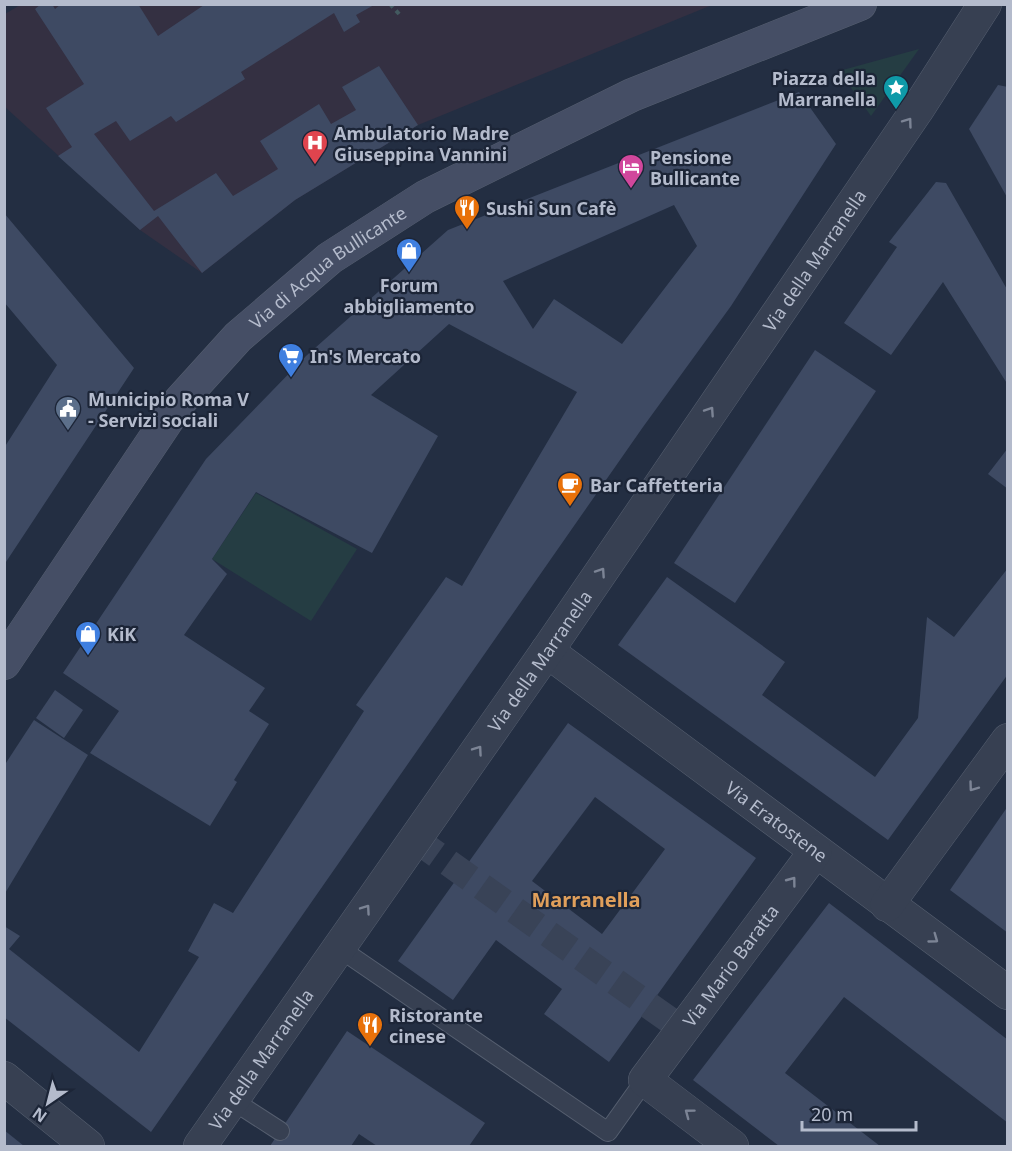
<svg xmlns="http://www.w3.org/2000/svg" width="1012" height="1151" viewBox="0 0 1012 1151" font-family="'Noto Sans',sans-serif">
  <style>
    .medical { fill: #343042 }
    .green { fill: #253d43 }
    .building { fill: #3e4a63; fill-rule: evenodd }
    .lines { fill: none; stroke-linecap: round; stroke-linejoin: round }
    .pedestrian-tunnel { stroke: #394357; stroke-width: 27; stroke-dasharray: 27 14; stroke-linecap: butt }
    .service-casing { stroke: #555e6f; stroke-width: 20 }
    .minor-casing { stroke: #555e6f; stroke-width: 34 }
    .secondary-casing { stroke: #555e6f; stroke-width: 34 }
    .path { stroke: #435a60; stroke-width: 4; stroke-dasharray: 4.5 4.5; stroke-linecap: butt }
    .service { stroke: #374052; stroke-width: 18 }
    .minor { stroke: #374052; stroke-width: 33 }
    .secondary { stroke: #454e65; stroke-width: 33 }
    .oneway { stroke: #7c8495 }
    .labels { text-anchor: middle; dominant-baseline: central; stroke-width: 4.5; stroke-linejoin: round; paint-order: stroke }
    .poi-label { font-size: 18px; font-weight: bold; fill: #b4bbcc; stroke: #1c2537; text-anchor: start }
    .street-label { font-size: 18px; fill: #b4bbcc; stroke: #1c2537 }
    .neighbourhood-label { font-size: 20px; font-weight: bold; fill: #e09f5b; stroke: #1c2537 }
  </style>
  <rect width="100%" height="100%" fill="#232e42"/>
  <path class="medical" d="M20,5H712L418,125L295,200L202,273L140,230L5,107V14Z"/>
  <g class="green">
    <path d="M919,49L871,116L839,71Z"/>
    <path d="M256,493L357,549L311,621L212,559Z"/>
  </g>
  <g class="building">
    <path d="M41,4H52L55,9L61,4H138L158,36L204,5H374L356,15L360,22L344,32L334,13L241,72L245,79L176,122L171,116L130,141L116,121L94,134L154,211L216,173L233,196L278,169L260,141L319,104L331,124L356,110L342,87L379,66L418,125L295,200L202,273L158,216L140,230L58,156L72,147L46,108L84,84L35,9Z"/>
    <path d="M998,85L1008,87V199L969,129Z"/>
    <path d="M799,92L836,144L731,306L643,427L151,1132L4,1017V926L20,936L9,949L139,1052L199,957L188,951L214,903L233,913L364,711L356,705L446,577L462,586L577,392L449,324L371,395L438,436L372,553L256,492L212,559L227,574L184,635L265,688L249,711L269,724L234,780L237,782L210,826L90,753L119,711L63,673L206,459L306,356L448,230ZM674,205L697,246L622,344L554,299L533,329L503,281Z"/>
    <path d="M936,182L946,183L1008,291V385L943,282L891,355L844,323L897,247L889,242Z"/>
    <path d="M4,213L134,368L4,565V448L57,365L4,302Z"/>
    <path d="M815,350L876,391L735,603L674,563Z"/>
    <path d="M1008,448V489L988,474Z"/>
    <path d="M1008,568V674L888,840L618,645L667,577L785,662L762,695L875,777L918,718L927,617L954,637Z"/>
    <path d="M55,690L83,710L64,738L36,718Z"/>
    <path d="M34,720L88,755L4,895V766Z"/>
    <path d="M568,723L756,858L609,1062L544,1014L562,989L496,940L453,1000L398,961ZM595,797L665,849L602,934L532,881Z"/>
    <path d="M1008,806V933L950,890Z"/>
    <path d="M829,903L1008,1040V1123L844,997L785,1073L880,1146H779L693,1080Z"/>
    <path d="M347,1031L485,1123L469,1146H377L359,1134L351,1146H270Z"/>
    <path d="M4,1130L24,1146H4Z"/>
  </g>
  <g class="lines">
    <path class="pedestrian-tunnel" d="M415,839L682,1029"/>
    <defs>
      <g id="service">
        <path d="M339,948L608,1132L645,1080"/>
        <path d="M232,1100L280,1131"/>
      </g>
      <g id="minor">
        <path id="s1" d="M547,651L1008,993"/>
        <path d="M887,905L1008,740"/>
        <path d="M4,1078L88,1146"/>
        <path id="s2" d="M200,1146L547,651L917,110L985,4"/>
        <path id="s3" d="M732,1146L645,1080L815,852"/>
      </g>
      <g id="secondary">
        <path id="s4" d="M4,663L180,401L238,337L330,258L425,197L632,95L860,4"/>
      </g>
    </defs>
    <use href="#service" class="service-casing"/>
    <use href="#minor" class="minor-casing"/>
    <use href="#secondary" class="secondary-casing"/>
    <path class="path" d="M390,4L400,15"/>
    <use href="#service" class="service"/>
    <use href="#minor" class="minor"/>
    <use href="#secondary" class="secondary"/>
  </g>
  <defs><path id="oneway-chevron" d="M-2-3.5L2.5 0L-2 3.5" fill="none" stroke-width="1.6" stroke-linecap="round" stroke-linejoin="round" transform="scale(1.5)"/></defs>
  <g class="oneway">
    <use href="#oneway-chevron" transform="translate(908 122) rotate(-54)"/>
    <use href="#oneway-chevron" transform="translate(710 411) rotate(-56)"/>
    <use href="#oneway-chevron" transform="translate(601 572) rotate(-56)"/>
    <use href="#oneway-chevron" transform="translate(478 750) rotate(-55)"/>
    <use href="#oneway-chevron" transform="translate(973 787) rotate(126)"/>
    <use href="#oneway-chevron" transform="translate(792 881) rotate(-53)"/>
    <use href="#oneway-chevron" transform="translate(366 909) rotate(-55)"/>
    <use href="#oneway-chevron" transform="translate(934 939) rotate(36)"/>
    <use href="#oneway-chevron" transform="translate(689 1113) rotate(-143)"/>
  </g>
  <defs>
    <symbol id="sight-pin" viewBox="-11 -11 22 30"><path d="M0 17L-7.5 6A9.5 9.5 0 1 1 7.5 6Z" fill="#0f9aa8" stroke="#1c2537"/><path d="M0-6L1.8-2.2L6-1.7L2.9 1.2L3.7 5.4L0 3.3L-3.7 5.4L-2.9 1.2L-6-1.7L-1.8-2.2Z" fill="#fff"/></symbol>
    <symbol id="hospital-pin" viewBox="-11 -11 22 30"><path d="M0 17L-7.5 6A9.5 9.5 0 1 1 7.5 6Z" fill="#e0444e" stroke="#1c2537"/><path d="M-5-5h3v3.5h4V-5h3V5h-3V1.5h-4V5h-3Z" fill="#fff"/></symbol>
    <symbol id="hotel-pin" viewBox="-11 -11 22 30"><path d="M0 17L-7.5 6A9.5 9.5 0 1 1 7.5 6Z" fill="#d1479c" stroke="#1c2537"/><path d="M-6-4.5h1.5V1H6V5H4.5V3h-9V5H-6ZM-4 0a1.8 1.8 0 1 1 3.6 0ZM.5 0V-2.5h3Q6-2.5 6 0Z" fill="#fff"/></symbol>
    <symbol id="restaurant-pin" viewBox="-11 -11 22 30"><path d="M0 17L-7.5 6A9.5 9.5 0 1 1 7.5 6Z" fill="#e8710a" stroke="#1c2537"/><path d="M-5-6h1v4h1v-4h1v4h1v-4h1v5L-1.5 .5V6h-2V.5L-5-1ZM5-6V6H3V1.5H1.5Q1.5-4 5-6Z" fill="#fff"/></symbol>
    <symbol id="shop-pin" viewBox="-11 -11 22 30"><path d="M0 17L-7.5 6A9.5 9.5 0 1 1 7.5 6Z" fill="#3f7fe0" stroke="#1c2537"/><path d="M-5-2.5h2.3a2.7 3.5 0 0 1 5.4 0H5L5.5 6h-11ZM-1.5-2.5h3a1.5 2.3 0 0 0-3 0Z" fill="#fff"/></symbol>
    <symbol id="supermarket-pin" viewBox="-11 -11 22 30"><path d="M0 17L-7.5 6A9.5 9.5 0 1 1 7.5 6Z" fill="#3f7fe0" stroke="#1c2537"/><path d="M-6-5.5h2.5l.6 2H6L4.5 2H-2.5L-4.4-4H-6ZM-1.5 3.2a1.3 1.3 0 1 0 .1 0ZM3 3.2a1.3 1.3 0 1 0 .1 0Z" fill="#fff"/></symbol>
    <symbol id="civic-pin" viewBox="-11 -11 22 30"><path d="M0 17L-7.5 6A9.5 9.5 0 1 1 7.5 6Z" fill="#5c6f8a" stroke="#1c2537"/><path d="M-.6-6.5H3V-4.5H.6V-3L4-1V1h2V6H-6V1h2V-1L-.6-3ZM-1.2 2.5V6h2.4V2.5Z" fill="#fff"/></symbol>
    <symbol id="cafe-pin" viewBox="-11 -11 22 30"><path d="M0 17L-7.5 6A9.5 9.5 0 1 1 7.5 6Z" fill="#e8710a" stroke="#1c2537"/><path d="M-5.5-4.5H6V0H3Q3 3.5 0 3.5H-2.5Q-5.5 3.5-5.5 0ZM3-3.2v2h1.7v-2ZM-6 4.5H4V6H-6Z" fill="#fff"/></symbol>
  </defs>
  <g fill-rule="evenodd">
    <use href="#sight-pin" x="881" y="73" width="30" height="40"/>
    <use href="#hospital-pin" x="300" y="128" width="30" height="40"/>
    <use href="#hotel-pin" x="616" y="152" width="30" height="40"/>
    <use href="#restaurant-pin" x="452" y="193" width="30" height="40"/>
    <use href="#shop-pin" x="394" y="236" width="30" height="40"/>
    <use href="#supermarket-pin" x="276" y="341" width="30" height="40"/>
    <use href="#civic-pin" x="53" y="394" width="30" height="40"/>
    <use href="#cafe-pin" x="555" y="470" width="30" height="40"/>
    <use href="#shop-pin" x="73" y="619" width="30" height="40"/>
    <use href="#restaurant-pin" x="355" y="1010" width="30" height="40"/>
  </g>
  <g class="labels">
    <g class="poi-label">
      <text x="876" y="78" text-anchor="end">Piazza della<tspan x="876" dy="21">Marranella</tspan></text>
      <text x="334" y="133">Ambulatorio Madre<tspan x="334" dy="21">Giuseppina Vannini</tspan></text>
      <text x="650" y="157">Pensione<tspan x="650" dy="21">Bullicante</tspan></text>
      <text x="486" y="208">Sushi Sun Cafè</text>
      <text x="409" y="285" text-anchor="middle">Forum<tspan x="409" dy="21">abbigliamento</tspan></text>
      <text x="310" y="356">In's Mercato</text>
      <text x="88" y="399">Municipio Roma V<tspan x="88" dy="21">- Servizi sociali</tspan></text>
      <text x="590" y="485">Bar Caffetteria</text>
      <text x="107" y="634">KiK</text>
      <text x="389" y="1015">Ristorante<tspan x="389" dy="21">cinese</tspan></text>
    </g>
    <g class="street-label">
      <text stroke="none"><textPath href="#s2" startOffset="1078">Via della Marranella</textPath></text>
      <text stroke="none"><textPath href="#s4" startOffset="516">Via di Acqua Bullicante</textPath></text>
      <text stroke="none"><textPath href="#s2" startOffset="592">Via della Marranella</textPath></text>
      <text stroke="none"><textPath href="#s1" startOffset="286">Via Eratostene</textPath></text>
      <text stroke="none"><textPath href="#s3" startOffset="252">Via Mario Baratta</textPath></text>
      <text stroke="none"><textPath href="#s2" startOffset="106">Via della Marranella</textPath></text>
    </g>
    <g class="neighbourhood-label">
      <text x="586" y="899">Marranella</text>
    </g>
  </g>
  <rect width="1012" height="1151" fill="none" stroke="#b4bbcc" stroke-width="12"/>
  <g transform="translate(48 1103) rotate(215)" stroke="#1c2537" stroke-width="4.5" paint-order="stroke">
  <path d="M0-4.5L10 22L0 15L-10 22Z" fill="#b4bbcc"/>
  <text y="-9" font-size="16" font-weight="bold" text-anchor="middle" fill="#b4bbcc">N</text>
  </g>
  <path d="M802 1121v9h114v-9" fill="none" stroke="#b4bbcc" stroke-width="3"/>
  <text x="811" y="1121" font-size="18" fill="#b4bbcc" stroke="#1c2537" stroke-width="4.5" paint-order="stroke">20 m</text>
</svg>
